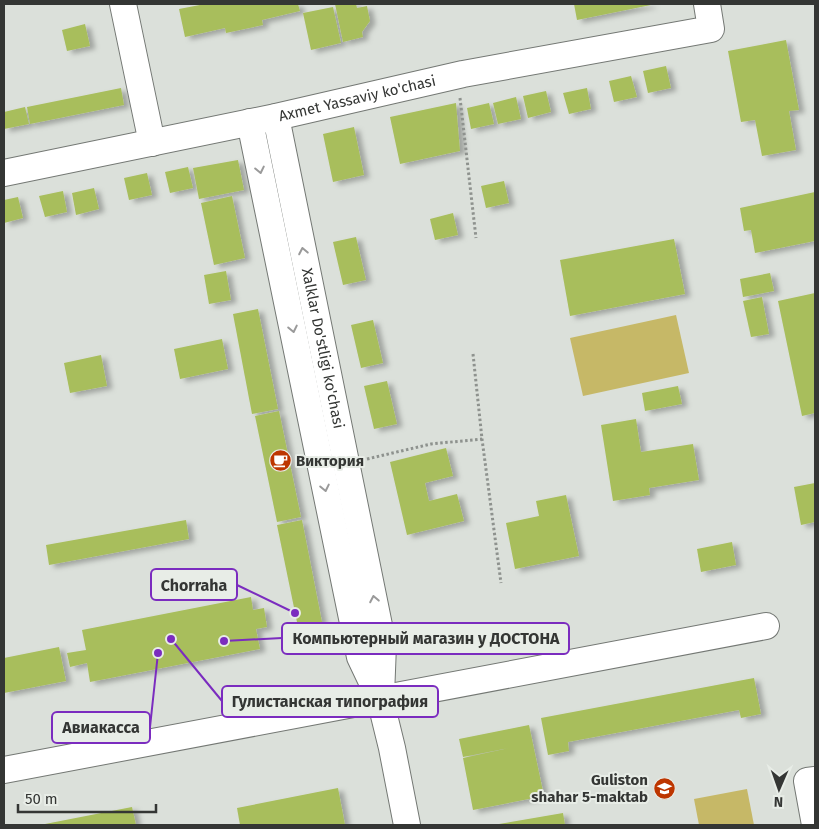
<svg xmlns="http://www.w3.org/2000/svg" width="819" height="829" viewBox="0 0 819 829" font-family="'Fira Sans',sans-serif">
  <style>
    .green { fill: #c6b867 }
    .building { fill: #a8be5c; filter: url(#shadow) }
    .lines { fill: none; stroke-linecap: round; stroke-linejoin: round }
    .minor-casing { stroke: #747874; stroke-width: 28 }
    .path { stroke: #8e928e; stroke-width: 3; stroke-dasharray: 2.5 2.5; stroke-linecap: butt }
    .minor { stroke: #fff; stroke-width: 26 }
    .oneway { stroke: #9a9a9a }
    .labels { text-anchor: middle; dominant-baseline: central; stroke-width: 4; stroke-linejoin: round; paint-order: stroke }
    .street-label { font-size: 15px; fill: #343634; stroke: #e8ede7 }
    .poi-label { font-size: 15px; font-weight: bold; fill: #343634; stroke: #e8ede7; text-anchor: start }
    .leader { fill: none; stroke: #7b2cbf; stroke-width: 2 }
    .callout-dot { fill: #7b2cbf; stroke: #e8ede7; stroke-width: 2 }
    .callout { fill: #e8ede7; stroke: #7b2cbf; stroke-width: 2 }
    .callout-label { font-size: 16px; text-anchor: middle; font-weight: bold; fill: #343634 }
  </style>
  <defs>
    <filter id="shadow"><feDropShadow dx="5.5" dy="3" stdDeviation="2.5" flood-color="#0004"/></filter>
  </defs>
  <rect width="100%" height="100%" fill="#dbe0da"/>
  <g class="green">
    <path d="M676,315L689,373L583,396L570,338Z"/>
    <path d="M747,789L754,825H699L694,799Z"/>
  </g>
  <g class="building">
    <path d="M205,4H298L300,11L262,20L263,25L226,33L225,28L185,37L179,9Z"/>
    <path d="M335,4H356L357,8L367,6L370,21L362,32L363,37L343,42Z"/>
    <path d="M574,4H651V5L577,20Z"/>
    <path d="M333,7L341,43L311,50L303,13Z"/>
    <path d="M85,24L90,46L67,51L62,30Z"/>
    <path d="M786,40L799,110L789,111L796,150L762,156L755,120L741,122L728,51Z"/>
    <path d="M666,66L671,88L648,93L643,71Z"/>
    <path d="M631,76L637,97L614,102L609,81Z"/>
    <path d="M121,88L124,105L30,124L27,107Z"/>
    <path d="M587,88L591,109L569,114L563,93Z"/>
    <path d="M546,91L551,112L528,118L523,96Z"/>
    <path d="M516,97L521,119L498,124L493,103Z"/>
    <path d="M456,103L460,151L400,164L390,117Z"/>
    <path d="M489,103L494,124L471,129L467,108Z"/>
    <path d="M25,107L29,124L4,129V112Z"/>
    <path d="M354,127L364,175L333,182L323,134Z"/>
    <path d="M238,160L244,190L199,199L193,168Z"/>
    <path d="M188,167L193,188L170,193L165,172Z"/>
    <path d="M147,173L152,195L129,200L124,178Z"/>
    <path d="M504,181L509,203L486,208L481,186Z"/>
    <path d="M94,188L99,209L76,215L72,193Z"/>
    <path d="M63,191L67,212L45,217L39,196Z"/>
    <path d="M815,192V241L755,253L751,230L744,231L740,208Z"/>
    <path d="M232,196L245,258L214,265L201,203Z"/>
    <path d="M18,197L23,218L4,223V200Z"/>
    <path d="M453,213L458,235L435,240L430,219Z"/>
    <path d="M356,237L366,280L343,285L333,242Z"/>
    <path d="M674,239L685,294L570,316L560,260Z"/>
    <path d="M226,271L231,300L209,304L204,275Z"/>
    <path d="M770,273L774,291L743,297L740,279Z"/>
    <path d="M815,293V413L802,416L778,301Z"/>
    <path d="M762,297L769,334L751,337L743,301Z"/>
    <path d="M258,309L278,409L252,414L233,314Z"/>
    <path d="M373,320L383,363L361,368L351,325Z"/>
    <path d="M222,339L228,369L180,379L174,349Z"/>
    <path d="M101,355L107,386L70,393L64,363Z"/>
    <path d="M387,381L397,424L374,429L364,386Z"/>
    <path d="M678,386L682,404L645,411L642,393Z"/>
    <path d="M279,411L301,517L277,522L255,416Z"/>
    <path d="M636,419L641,452L693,444L699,480L649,488L650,495L613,501L601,425Z"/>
    <path d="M446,448L453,476L425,483L429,501L457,494L464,521L407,535L390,462Z"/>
    <path d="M815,483V522L801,525L794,487Z"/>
    <path d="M566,495L579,556L515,569L506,523L539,516L536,501Z"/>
    <path d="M186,520L189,539L49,565L46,545Z"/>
    <path d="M302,520L322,622L298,627L277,525Z"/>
    <path d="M732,542L736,565L701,572L697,549Z"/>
    <path d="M251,597L253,610L264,608L267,627L256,629L260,649L90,682L87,663L70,667L67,653L86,650L82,630Z"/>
    <path d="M59,647L66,681L4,693V658Z"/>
    <path d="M754,678L761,714L741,718L739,710L568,742L569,751L548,755L541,718Z"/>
    <path d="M529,725L544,796L473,810L463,758L509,748L463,757L459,739Z"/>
    <path d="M338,788L345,825H240L237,808Z"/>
    <path d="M132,807L136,825H46L45,824Z"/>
    <path d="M563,813L565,825H499V824Z"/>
  </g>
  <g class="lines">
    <defs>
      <g id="minor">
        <path d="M123,4L152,143"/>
        <path id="s1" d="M276,117L383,645L381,696"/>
        <path d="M250,122L360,657L380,699L392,748L407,825"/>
        <path id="s2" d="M4,173L276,117L463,74L711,29L707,4"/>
        <path d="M4,770L766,626"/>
        <path d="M815,825L807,781L815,780"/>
      </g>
    </defs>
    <use href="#minor" class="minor-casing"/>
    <g class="path">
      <path d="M460,98L476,238"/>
      <path d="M473,354L482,439L501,583"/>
      <path d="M367,459L431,444L482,439"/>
    </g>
    <use href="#minor" class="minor"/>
  </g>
  <defs><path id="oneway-chevron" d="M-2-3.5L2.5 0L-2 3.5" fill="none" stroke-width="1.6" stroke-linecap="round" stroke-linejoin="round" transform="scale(1.25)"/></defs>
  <g class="oneway">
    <use href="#oneway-chevron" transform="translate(260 170) rotate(78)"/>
    <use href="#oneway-chevron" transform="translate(303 251) rotate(-101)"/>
    <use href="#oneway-chevron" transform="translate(293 329) rotate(78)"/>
    <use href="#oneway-chevron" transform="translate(325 488) rotate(78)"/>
    <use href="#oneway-chevron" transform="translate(374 599) rotate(-101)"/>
  </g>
  <defs>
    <symbol id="cafe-disc" viewBox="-11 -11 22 22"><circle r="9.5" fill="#bd3600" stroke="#e8ede7"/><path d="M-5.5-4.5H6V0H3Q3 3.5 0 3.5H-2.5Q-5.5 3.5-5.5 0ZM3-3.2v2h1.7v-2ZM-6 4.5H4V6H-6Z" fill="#fff"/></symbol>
    <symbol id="school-disc" viewBox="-11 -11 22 22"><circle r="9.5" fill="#bd3600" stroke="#e8ede7"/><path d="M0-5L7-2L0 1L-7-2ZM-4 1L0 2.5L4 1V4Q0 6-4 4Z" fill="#fff"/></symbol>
  </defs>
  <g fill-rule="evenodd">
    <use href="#cafe-disc" x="268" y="448" width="25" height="25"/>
    <use href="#school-disc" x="652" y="776" width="25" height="25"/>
  </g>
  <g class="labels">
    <g class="street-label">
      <text stroke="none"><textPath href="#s2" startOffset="361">Axmet Yassaviy ko'chasi</textPath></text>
      <text stroke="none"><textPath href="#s1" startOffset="236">Xalklar Do'stligi ko'chasi</textPath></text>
    </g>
    <g class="poi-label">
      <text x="296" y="461">Виктория</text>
      <text x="648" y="780" text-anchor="end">Guliston<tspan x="648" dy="17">shahar 5-maktab</tspan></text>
    </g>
  </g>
  <path class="leader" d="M295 613L237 585M224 641L282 638M171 639L222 701M158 653L150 727"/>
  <g class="callout-dot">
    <circle cx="295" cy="613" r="5"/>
    <circle cx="224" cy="641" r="5"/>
    <circle cx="171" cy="639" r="5"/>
    <circle cx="158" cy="653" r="5"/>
  </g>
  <g class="callout">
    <rect x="151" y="569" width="86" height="31" rx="5"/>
    <rect x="282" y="623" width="287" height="31" rx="5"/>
    <rect x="222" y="686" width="216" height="31" rx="5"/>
    <rect x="52" y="712" width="98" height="31" rx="5"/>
  </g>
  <g class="callout-label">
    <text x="194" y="591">Chorraha</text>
    <text x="426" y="644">Компьютерный магазин у ДОСТОНА</text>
    <text x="330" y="707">Гулистанская типография</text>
    <text x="101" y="733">Авиакасса</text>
  </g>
  <rect width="819" height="829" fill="none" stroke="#343634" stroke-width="10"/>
  <g transform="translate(779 789) rotate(182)" stroke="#e8ede7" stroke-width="4" paint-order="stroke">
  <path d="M0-4L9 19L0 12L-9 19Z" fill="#343634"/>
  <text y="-8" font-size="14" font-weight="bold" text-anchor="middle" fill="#343634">N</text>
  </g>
  <path d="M18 804v8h138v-8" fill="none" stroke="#343634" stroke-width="2.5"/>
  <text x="25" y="804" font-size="15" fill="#343634" stroke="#e8ede7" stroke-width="4" paint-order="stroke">50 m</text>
</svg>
